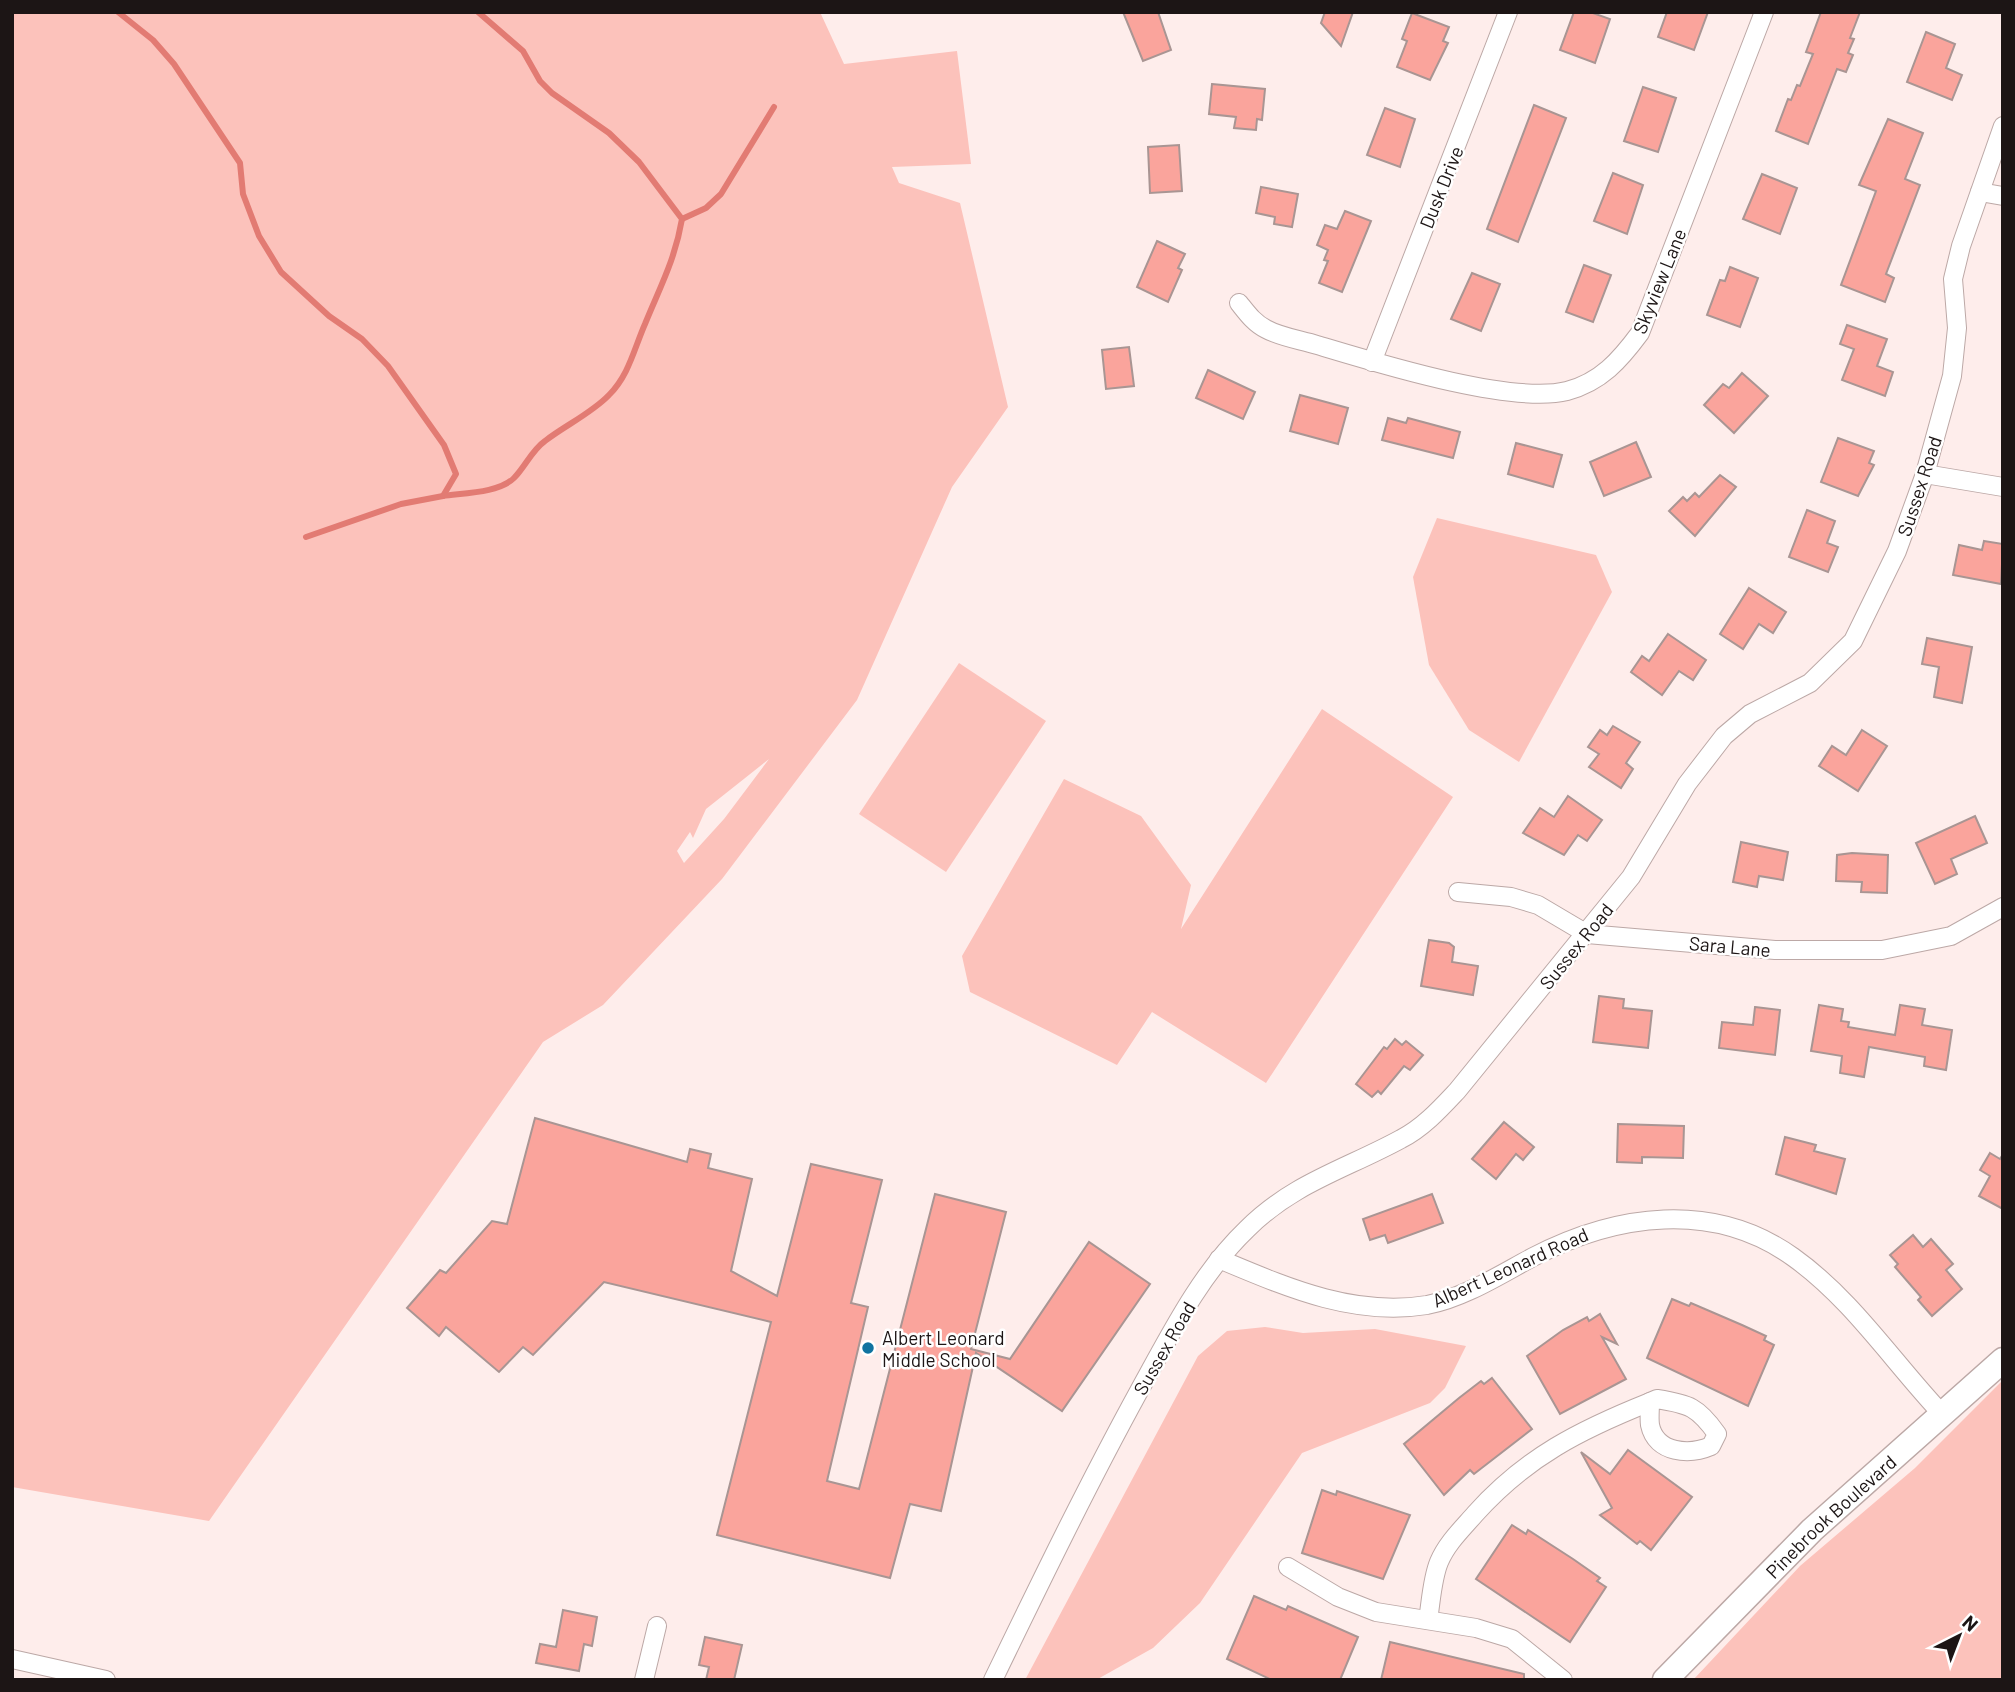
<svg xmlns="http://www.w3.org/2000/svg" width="2015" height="1692" viewBox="0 0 2015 1692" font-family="Barlow,sans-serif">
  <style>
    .green { fill: #fcc2bb; fill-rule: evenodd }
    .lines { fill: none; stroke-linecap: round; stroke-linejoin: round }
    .stream { stroke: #e27b73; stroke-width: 6 }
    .building { fill: #faa49c; stroke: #a99593; stroke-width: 2 }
    .street-casing { stroke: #bca8a6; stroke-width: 20 }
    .secondary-casing { stroke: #bca8a6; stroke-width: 27 }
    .street { stroke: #fff; stroke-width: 18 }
    .secondary { stroke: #fff; stroke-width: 24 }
    .poi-dot { fill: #1073a0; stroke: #fff; stroke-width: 2.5 }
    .labels { text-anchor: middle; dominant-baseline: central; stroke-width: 5; stroke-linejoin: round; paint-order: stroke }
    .street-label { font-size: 19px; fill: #1c1515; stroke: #fff }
    .poi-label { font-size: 19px; fill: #1c1515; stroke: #fff; text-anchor: start }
  </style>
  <rect width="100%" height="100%" fill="#feedeb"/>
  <g class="green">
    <path d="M12,12H820L844,64L957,51L971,164L892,167L899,183L960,203L1008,407L952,487L857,700L722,879L603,1005L543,1042L209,1521L12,1487ZM769,759L724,819L684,863L677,851L690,832L693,838L706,809Z"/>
    <path d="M1437,518L1596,555L1612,592L1519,762L1469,730L1429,665L1413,577Z"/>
    <path d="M959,663L1046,721L946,872L859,814Z"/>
    <path d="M1322,709L1453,797L1266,1083L1152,1012L1117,1065L970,992L962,956L1064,779L1141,816L1191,885L1181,929Z"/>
    <path d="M1265,1327L1303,1333L1375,1329L1466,1346L1445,1388L1430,1403L1302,1453L1200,1603L1153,1648L1096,1680H1025L1198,1356L1227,1331Z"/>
    <path d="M2003,1380V1680H1693L1800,1566L1915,1468Z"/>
  </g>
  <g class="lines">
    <g class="stream">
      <path d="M118,12L153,40L174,64L240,163L243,194L259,236L281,272L329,316L362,339L388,366L444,445L456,474L443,496L401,504L306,537"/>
      <path d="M682,219L706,208L721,194L774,107"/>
      <path d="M443,496C463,493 499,493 514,478C525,467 532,450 545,441C564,426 592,413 609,395C629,375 634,349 645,324C660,287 675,260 682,219L639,162L609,133L552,93L540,81L523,51L478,12"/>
    </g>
  </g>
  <g class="building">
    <path d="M1123,12H1158L1171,50L1143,61Z"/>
    <path d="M1325,12H1353L1341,46L1321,23Z"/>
    <path d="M1574,12H1590L1610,19L1595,63L1560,50Z"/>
    <path d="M1667,12H1708L1694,50L1658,37Z"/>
    <path d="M1821,12H1860L1850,38L1854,39L1848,53L1853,55L1846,72L1837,69L1808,144L1776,131L1788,99L1791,100L1797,85L1800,86L1813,54L1806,52Z"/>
    <path d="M1412,13L1449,27L1443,41L1448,43L1430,80L1397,67L1407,41L1402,39Z"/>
    <path d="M1926,32L1955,44L1946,68L1962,75L1952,100L1907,82Z"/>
    <path d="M1212,84L1265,89L1262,120L1257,119L1256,130L1234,128L1236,117L1209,114Z"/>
    <path d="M1643,87L1676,98L1658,152L1624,141Z"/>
    <path d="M1534,105L1566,118L1518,242L1487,229Z"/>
    <path d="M1385,108L1415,119L1400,167L1367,155Z"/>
    <path d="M1888,119L1923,133L1905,179L1920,185L1886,274L1894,278L1885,302L1841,285L1876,191L1859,185Z"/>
    <path d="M1179,145L1182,191L1150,193L1148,147Z"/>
    <path d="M1613,173L1643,185L1627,234L1594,221Z"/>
    <path d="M1762,174L1797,188L1780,234L1743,219Z"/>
    <path d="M1261,187L1298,194L1292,227L1274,224L1275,217L1256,213Z"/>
    <path d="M1345,211L1371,221L1342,292L1319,283L1328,261L1324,260L1328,250L1317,245L1325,225L1337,229Z"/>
    <path d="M1157,241L1185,254L1178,268L1182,270L1168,302L1137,287Z"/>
    <path d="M1584,265L1611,275L1593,322L1566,312Z"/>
    <path d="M1730,267L1758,278L1740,327L1707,315L1720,280L1725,281Z"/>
    <path d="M1472,273L1500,284L1481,331L1451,319Z"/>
    <path d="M1847,325L1887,339L1877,366L1893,372L1885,396L1842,380L1854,349L1840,344Z"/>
    <path d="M1129,347L1134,386L1106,389L1102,350Z"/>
    <path d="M1208,370L1255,392L1243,419L1196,398Z"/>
    <path d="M1742,373L1768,396L1734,433L1704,405L1723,384L1729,388Z"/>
    <path d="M1300,395L1348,408L1338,444L1290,431Z"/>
    <path d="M1388,418L1406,423L1408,418L1460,432L1453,458L1382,440Z"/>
    <path d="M1838,438L1874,451L1869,463L1874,465L1858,496L1821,482Z"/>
    <path d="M1636,442L1651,477L1604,496L1590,462Z"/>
    <path d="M1516,443L1562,455L1553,487L1508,474Z"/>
    <path d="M1720,475L1736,487L1695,536L1669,511L1683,497L1687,501L1695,493L1699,497Z"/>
    <path d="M1807,510L1835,521L1827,543L1838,547L1828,572L1789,557Z"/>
    <path d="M1984,541L2003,544L2001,584L1953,575L1959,545L1982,550Z"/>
    <path d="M1749,588L1786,612L1773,633L1759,624L1743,649L1720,634Z"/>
    <path d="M1668,634L1706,660L1693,680L1679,671L1662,695L1631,672L1642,656L1649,661Z"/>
    <path d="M1927,638L1972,647L1962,703L1934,697L1939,667L1922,664Z"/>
    <path d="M1613,726L1640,742L1626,763L1633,769L1621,788L1589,767L1599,754L1588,747L1600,730L1607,735Z"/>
    <path d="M1862,730L1887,746L1858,791L1819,766L1832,746L1846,755Z"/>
    <path d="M1568,796L1602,820L1587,841L1578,835L1564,855L1523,833L1540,808L1554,817Z"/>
    <path d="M1975,816L1987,843L1951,859L1957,874L1935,884L1916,843Z"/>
    <path d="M1741,842L1788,852L1783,880L1759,876L1757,887L1733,882Z"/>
    <path d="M1852,853L1888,855L1887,893L1861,892L1862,882L1836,881L1837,855Z"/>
    <path d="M1429,940L1449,943L1454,947L1452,962L1478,966L1473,995L1421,986Z"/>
    <path d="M1599,996L1624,999L1623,1008L1652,1011L1648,1048L1593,1042Z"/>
    <path d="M1819,1005L1843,1009L1841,1021L1849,1022L1848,1027L1895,1035L1900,1005L1925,1009L1922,1025L1952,1030L1946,1070L1924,1066L1925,1057L1869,1047L1864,1077L1840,1073L1842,1056L1811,1051Z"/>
    <path d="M1755,1007L1780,1010L1775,1055L1719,1048L1722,1022L1753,1025Z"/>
    <path d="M1395,1039L1402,1045L1406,1041L1423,1055L1410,1070L1404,1066L1381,1094L1378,1091L1372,1097L1356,1084L1384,1047L1387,1049Z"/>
    <path d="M535,1118L687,1162L690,1149L711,1154L708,1168L752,1179L731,1271L777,1296L811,1164L882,1180L851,1303L868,1307L827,1481L859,1489L935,1194L1006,1212L971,1349L1010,1359L1089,1242L1150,1284L1062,1411L976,1353L941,1511L910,1504L890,1578L717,1535L771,1322L604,1282L533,1355L523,1347L499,1372L446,1327L439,1336L407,1308L440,1270L446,1273L492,1221L507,1224Z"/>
    <path d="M1504,1122L1534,1147L1523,1160L1516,1154L1496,1179L1472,1159Z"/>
    <path d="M1618,1124L1684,1126L1683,1158L1642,1157V1163L1617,1162Z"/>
    <path d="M1785,1137L1816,1145L1814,1151L1845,1159L1836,1194L1776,1174Z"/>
    <path d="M1990,1153L2000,1159L2003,1154V1209L1979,1196L1990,1176L1980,1170Z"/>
    <path d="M1432,1194L1443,1223L1388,1243L1385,1235L1370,1240L1363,1219Z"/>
    <path d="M1913,1235L1923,1247L1931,1239L1953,1264L1946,1270L1962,1289L1932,1316L1918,1300L1921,1297L1895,1267L1898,1264L1890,1255Z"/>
    <path d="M1672,1299L1689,1306L1691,1303L1742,1325L1766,1336L1764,1340L1774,1345L1748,1406L1647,1358Z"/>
    <path d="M1600,1314L1617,1344L1602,1337L1626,1379L1560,1414L1527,1356L1563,1330L1587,1317L1589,1321Z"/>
    <path d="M1492,1378L1532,1429L1474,1474L1470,1470L1444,1495L1404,1444L1459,1398L1481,1381L1484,1384Z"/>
    <path d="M1628,1450L1692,1497L1651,1550L1640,1541L1637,1544L1600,1515L1612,1508L1581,1452L1610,1474Z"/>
    <path d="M1322,1490L1336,1495L1337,1491L1410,1515L1383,1579L1302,1553Z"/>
    <path d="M1512,1525L1526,1534L1528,1530L1573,1559L1600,1578L1597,1581L1606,1587L1570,1642L1476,1579Z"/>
    <path d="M1254,1596L1286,1610L1288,1606L1358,1637L1340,1680H1272L1227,1659Z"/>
    <path d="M563,1610L597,1617L592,1646L584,1644L579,1671L536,1663L540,1644L556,1647Z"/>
    <path d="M705,1637L742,1645L734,1680H706L709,1667L699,1665Z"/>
    <path d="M1390,1642L1524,1674V1680H1381Z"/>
  </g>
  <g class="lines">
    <defs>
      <g id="street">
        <path d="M1980,192L2003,196"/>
        <path d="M1239,303C1247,313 1254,323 1266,329C1280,337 1301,340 1317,345C1374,362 1511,405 1567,391C1601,382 1620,360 1640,333L1764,12"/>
        <path d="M1372,362L1508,12"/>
        <path d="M1925,474L2003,487"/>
        <path d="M1458,892L1511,897L1538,905L1587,934L1775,950H1882L1951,936L2003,907"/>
        <path d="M1219,1259C1286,1287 1353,1317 1427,1305C1464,1298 1501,1274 1533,1257C1616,1214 1713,1200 1793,1257C1852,1299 1893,1362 1942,1414"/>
        <path d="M1657,1399C1689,1404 1698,1407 1717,1434L1711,1446C1690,1455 1656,1454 1650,1425C1649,1418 1650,1409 1650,1402Z"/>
        <path d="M1288,1567L1338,1597L1376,1612L1476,1628L1512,1639L1563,1680"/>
        <path d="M1428,1620C1431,1602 1432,1579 1439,1562C1447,1543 1462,1529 1475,1514C1526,1457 1580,1430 1650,1402"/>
        <path d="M12,1659L106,1680"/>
        <path d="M644,1680L657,1626"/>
        <path d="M993,1680C1040,1583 1087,1486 1139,1391C1170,1335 1200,1274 1247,1229C1293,1183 1346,1169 1401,1139C1423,1128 1441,1108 1457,1091L1631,877L1687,784L1724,736L1750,714L1810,683L1853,641L1897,551L1925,474L1952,376L1957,328L1953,279L1961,246L2003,126"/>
      </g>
      <g id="secondary">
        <path id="s1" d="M1665,1680L1812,1530L2003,1360"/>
      </g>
    </defs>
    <use href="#street" class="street-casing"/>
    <use href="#secondary" class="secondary-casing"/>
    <use href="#street" class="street"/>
    <use href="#secondary" class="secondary"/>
  </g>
  <circle class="poi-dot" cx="868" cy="1348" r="7"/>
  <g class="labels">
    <g class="street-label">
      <text transform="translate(1441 187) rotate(-68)">Dusk Drive</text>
      <text transform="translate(1659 281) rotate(-68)">Skyview Lane</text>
      <text transform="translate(1919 486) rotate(-72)">Sussex Road</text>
      <text transform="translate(1576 946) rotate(-51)">Sussex Road</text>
      <text transform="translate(1730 946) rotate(5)">Sara Lane</text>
      <text transform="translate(1510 1267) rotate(-24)">Albert Leonard Road</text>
      <text transform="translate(1164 1348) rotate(-60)">Sussex Road</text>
      <text stroke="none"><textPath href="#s1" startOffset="233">Pinebrook Boulevard</textPath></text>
    </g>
    <g class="poi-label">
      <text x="882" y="1337">Albert Leonard<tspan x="882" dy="22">Middle School</tspan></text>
    </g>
  </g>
  <rect width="2015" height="1692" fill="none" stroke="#1c1515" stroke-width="28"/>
  <g transform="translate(1959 1636) rotate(42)" stroke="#ffffff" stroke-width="5" paint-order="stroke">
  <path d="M0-5L12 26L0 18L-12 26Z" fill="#1c1515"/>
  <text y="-10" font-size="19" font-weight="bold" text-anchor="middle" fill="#1c1515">N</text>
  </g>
</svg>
